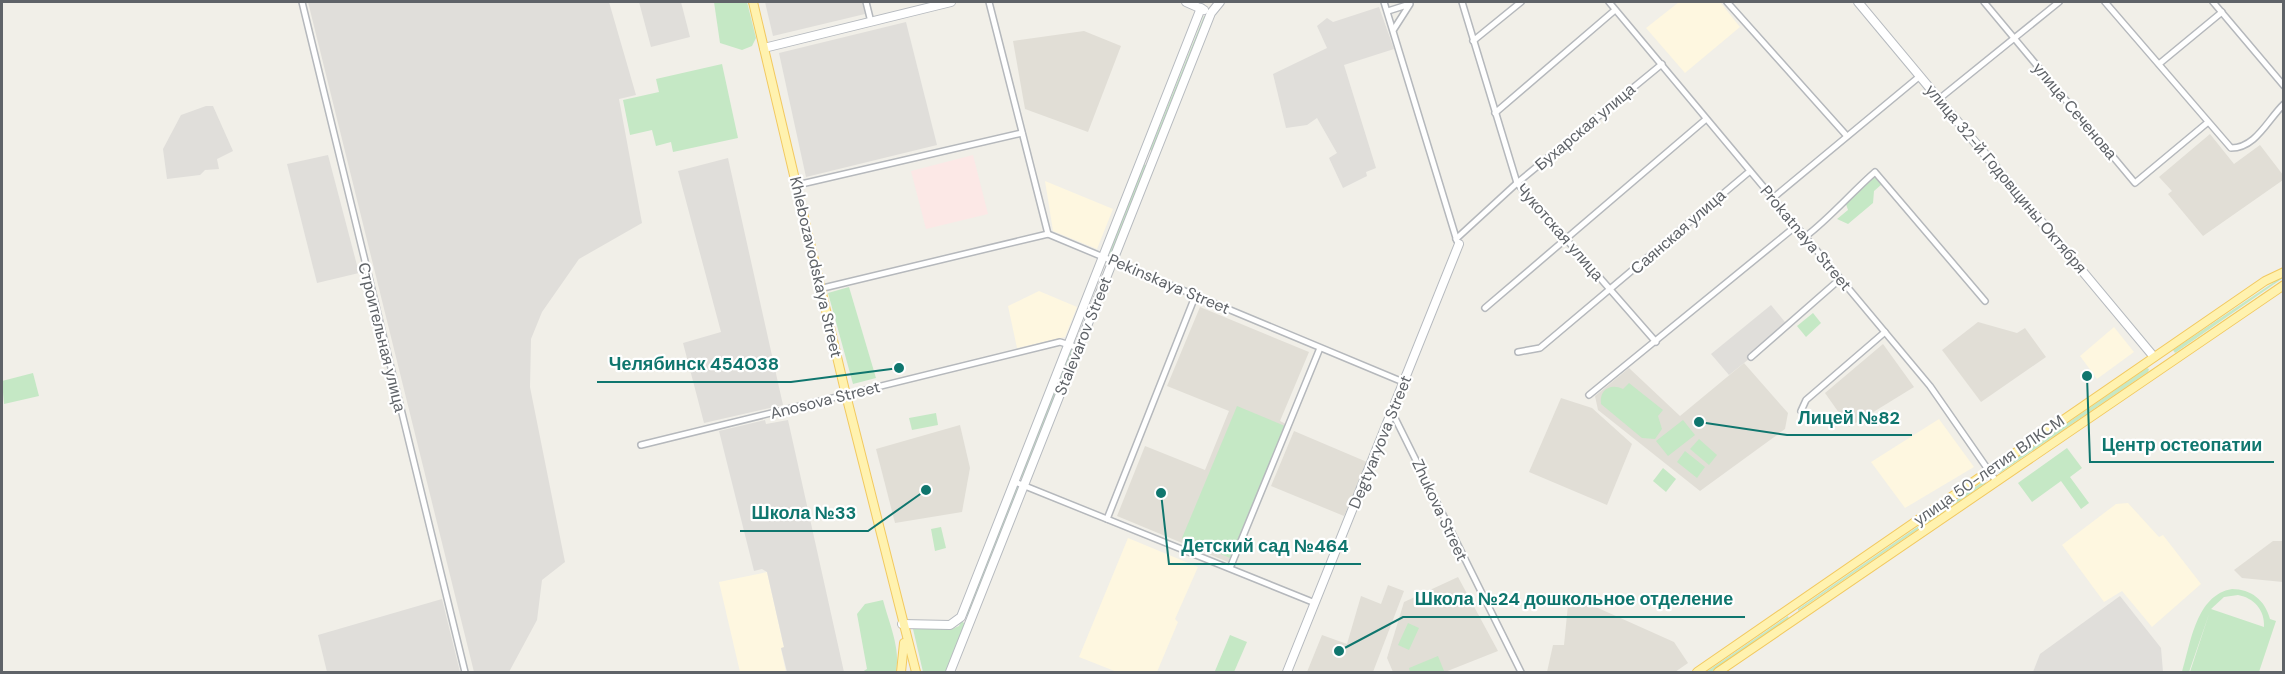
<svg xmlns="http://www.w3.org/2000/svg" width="2285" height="674" viewBox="0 0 2285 674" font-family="'DM Sans',sans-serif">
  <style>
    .commercial { fill: #fef7e0 }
    .industrial { fill: #e0deda }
    .education { fill: #e1ded6 }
    .medical { fill: #fce8e6 }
    .green { fill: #c5e8c5; fill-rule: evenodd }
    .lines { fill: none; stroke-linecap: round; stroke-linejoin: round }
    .street-casing { stroke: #b5b8bc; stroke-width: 8 }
    .secondary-casing { stroke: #b6babf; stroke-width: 10 }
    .primary-casing { stroke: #f2c960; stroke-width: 10 }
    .street { stroke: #fff; stroke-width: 5 }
    .secondary { stroke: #fff; stroke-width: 8 }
    .primary { stroke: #fff2af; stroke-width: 8 }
    .labels { text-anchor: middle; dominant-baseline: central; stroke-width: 4.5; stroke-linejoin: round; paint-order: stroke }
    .street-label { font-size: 16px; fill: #5f6368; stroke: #fff }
    .leader { fill: none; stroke: #0f766e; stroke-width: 2 }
    .callout-dot { fill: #0f766e; stroke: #fff; stroke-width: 2 }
    .callout-label { font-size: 18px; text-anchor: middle; font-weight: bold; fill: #0f766e; stroke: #fff; stroke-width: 4.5; stroke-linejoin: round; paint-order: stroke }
  </style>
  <rect width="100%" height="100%" fill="#f1efe8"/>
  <g class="commercial">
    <path d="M1679,2H1720L1740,27L1685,73L1646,28Z"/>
    <path d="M1045,181L1113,209L1097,249L1053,231Z"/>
    <path d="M1039,291L1077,307L1065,337L1017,348L1008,306Z"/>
    <path d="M2114,327L2134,352L2097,379L2080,356Z"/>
    <path d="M1939,419L1974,467L1905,508L1871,462Z"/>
    <path d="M2128,503L2159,537L2163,535L2201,584L2152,627L2122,591L2104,602L2062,545L2116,504Z"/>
    <path d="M1128,538L1198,567L1175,619L1178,622L1157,672H1117L1079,657Z"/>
    <path d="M767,572L784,648L781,649L786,672H740L719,582Z"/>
  </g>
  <g class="industrial">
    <path d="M308,2H609L636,95L619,99L642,223L579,259L542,312L531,339L530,387L565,562L542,580L537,620L509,672H474Z"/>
    <path d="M639,2H681L690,37L651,47Z"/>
    <path d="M765,2H862L865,14L773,36Z"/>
    <path d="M1379,7L1394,49L1344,65L1376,168L1366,172L1367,176L1343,188L1329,158L1337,153L1317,118L1307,125L1286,128L1273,74L1327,48L1317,26L1327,18L1333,22Z"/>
    <path d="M906,22L937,145L806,177L779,53Z"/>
    <path d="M206,106H213L233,151L217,159L219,169L205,170L200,175L167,179L163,149L181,115Z"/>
    <path d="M328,155L359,273L317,283L287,164Z"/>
    <path d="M728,158L783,405L704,423L683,343L721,332L678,171Z"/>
    <path d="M1771,305L1789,327L1729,375L1711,354Z"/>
    <path d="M765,420L766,424L788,420L844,672H787L781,648L784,647L767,572L762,569L754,571L719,431Z"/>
    <path d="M2120,596L2161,648L2163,672H2033L2040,654Z"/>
    <path d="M442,599L460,672H327L318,635Z"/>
  </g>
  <g class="education">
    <path d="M1084,31L1121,46L1088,132L1025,109L1013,41Z"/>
    <path d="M2210,134L2234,164L2260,145L2283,175V180L2203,236L2168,194L2172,191L2159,177Z"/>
    <path d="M1200,307L1309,352L1280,421L1286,424L1228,562L1117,516L1145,446L1205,470L1229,411L1167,386Z"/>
    <path d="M1978,322L2017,333L2025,328L2046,357L1981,402L1942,350Z"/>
    <path d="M1883,344L1914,387L1849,427L1825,393Z"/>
    <path d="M1744,363L1788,413L1785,429L1700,491L1598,410L1595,396L1629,368L1680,416Z"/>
    <path d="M1561,398L1592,408L1632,444L1607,505L1529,472Z"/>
    <path d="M960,425L970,468L962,512L895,523L876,449Z"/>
    <path d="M1294,431L1367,462L1344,516L1271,486Z"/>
    <path d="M2273,541H2283V582L2242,578L2234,570Z"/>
    <path d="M1458,577L1498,651L1445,672H1393L1387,658L1404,602Z"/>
    <path d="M1388,585L1404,591L1373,672H1307L1322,635L1347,644L1361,596L1381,604Z"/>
    <path d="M1569,595L1674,642L1688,663L1675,672H1547L1553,645H1564Z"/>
  </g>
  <path class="medical" d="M973,155L988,214L926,229L911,171Z"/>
  <g class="green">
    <path d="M714,2H747L756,38L752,46L742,50L720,43Z"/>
    <path d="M1204,16L1207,17L1154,152L1150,150Z"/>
    <path d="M722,64L738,138L673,152L671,142L656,146L652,130L630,135L623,100L659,92L656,79Z"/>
    <path d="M1143,164L1149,166L1113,255L1108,253Z"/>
    <path d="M1875,176L1882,184L1874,191L1873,203L1848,224L1837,219L1848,210L1845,201Z"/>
    <path d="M2283,276V278L2175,353L2173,350Z"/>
    <path d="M849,287L876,378L853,384L828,293Z"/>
    <path d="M1813,313L1821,323L1806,337L1797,326Z"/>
    <path d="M1071,347L1077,349L1024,479L1020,478Z"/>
    <path d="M2147,368L2149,369L2148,372L2000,473L1998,471Z"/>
    <path d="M33,373L39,396L4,404L2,381Z"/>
    <path d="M1629,383L1663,410L1658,416L1662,429L1655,439L1642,438L1601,404C1599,389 1611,383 1623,389Z"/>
    <path d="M1237,406L1285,426L1230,558L1182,538Z"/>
    <path d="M936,413L938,425L912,430L909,418Z"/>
    <path d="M1683,420L1695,435L1668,456L1656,441Z"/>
    <path d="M1699,439L1717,455L1709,465L1690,449Z"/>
    <path d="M2067,448L2082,468L2070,477L2089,503L2081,509L2061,481L2032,502L2018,483Z"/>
    <path d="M1685,451L1705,467L1697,478L1677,462Z"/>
    <path d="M1663,468L1676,479L1666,492L1653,481Z"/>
    <path d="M1984,481L1986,483L1798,611V609Z"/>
    <path d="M1017,486L1021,487L968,616L965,614Z"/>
    <path d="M941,527L946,548L935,551L931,529Z"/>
    <path d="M2232,589C2251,589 2265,600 2270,619L2276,621L2259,672H2190L2209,614L2189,672H2182C2191,643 2196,595 2232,589ZM2238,595C2254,598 2265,610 2264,627L2211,609L2224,597Z"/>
    <path d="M883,600C889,623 901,649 896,672H862L867,669L857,614L865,604Z"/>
    <path d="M1788,616L1789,619L1711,672H1706Z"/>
    <path d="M961,621L967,625L947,672H923L913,629H952L959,626Z"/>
    <path d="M1408,623L1419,628L1409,650L1398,645Z"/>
    <path d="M1230,635L1247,642L1234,672L1215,671Z"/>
    <path d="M1438,656L1444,671L1410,672L1409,668Z"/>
  </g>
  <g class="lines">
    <defs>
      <g id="street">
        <path d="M302,2L465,672"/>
        <path d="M866,2L871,22"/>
        <path d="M989,2L1048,234"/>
        <path d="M1384,2L1457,241"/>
        <path d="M1462,2L1517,183L1656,342"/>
        <path d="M1609,2L1930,386L1996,481"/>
        <path d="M1727,2L1846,135"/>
        <path d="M1984,2L2135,183L2207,123"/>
        <path d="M2105,2L2231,148C2256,148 2268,119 2284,104"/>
        <path d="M2213,2L2284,86"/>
        <path d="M1388,11L1410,4L1394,29"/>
        <path d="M1473,41L1521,2"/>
        <path d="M2159,64L2222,12"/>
        <path d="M1939,99L2059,2"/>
        <path d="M1495,113L1615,10"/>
        <path d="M797,185L1022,133"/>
        <path d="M1773,198L1920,76"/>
        <path d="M1805,237C1830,218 1851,193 1875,172L1985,301"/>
        <path d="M1456,239L1517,183L1662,64"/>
        <path d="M823,288L1048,234L1403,382"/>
        <path d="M1485,308L1705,120"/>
        <path d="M1518,352L1540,348L1750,171"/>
        <path d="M1751,357L1840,279"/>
        <path d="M1589,395L1796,226"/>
        <path d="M1801,411L1806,400L1885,332"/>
        <path d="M1392,412L1521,672"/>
        <path d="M641,445L1060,342L1079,348"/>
        <path d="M1015,482L1315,603"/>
        <path d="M1107,519L1196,294"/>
        <path d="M1230,568L1320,348"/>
      </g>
      <g id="secondary">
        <path d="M1186,2L1204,10"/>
        <path d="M1858,2L2154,357"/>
        <path d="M764,48L951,2"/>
        <path d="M902,624L950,625L961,617L1201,8"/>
        <path d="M950,672L1211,13L1220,2"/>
        <path d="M1287,672L1459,244"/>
      </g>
      <g id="primary">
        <path d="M753,2L846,395L916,672"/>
        <path d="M901,672L904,643"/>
        <path d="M1697,672L2265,281L2284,272"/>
        <path d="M1718,672L2284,285"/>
      </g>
    </defs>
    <use href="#street" class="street-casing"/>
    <use href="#secondary" class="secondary-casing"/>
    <use href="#primary" class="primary-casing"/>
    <use href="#street" class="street"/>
    <use href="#secondary" class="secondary"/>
    <use href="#primary" class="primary"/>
  </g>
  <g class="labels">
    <g class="street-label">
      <text transform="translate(2075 111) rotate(50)">улица Сеченова</text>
      <text transform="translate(1585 127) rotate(-40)">Бухарская улица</text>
      <text transform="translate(2006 179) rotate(50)">улица 32-й Годовщины Октября</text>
      <text transform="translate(1560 232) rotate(49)">Чукотская улица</text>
      <text transform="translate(1678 232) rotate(-41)">Саянская улица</text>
      <text transform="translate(1806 238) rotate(50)">Prokatnaya Street</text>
      <text transform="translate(816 267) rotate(77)">Khlebozavodskaya Street</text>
      <text transform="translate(1169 284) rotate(23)">Pekinskaya Street</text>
      <text transform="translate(1083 336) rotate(-68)">Stalevarov Street</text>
      <text transform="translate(382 337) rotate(76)">Строительная улица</text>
      <text transform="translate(825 400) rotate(-14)">Anosova Street</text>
      <text transform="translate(1380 442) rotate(-68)">Degtyaryova Street</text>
      <text transform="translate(1989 470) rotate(-35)">улица 50-летия ВЛКСМ</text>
      <text transform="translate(1440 510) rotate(65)">Zhukova Street</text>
    </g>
  </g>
  <path class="leader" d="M899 368L791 382H597M1699 422L1787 435H1912M2087 376L2090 462H2274M926 490L868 531H740M1161 493L1169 564H1361M1339 651L1403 617H1745"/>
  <g class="callout-dot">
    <circle cx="899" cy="368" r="6"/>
    <circle cx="1699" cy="422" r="6"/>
    <circle cx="2087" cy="376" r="6"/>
    <circle cx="926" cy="490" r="6"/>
    <circle cx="1161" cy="493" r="6"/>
    <circle cx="1339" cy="651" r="6"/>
  </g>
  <g class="callout-label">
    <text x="694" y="370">Челябинск 454038</text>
    <text x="1849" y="424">Лицей №82</text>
    <text x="2182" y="451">Центр остеопатии</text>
    <text x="804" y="519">Школа №33</text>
    <text x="1265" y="552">Детский сад №464</text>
    <text x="1574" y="605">Школа №24 дошкольное отделение</text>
  </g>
  <rect width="2285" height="674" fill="none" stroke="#5f6368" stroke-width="6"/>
</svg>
